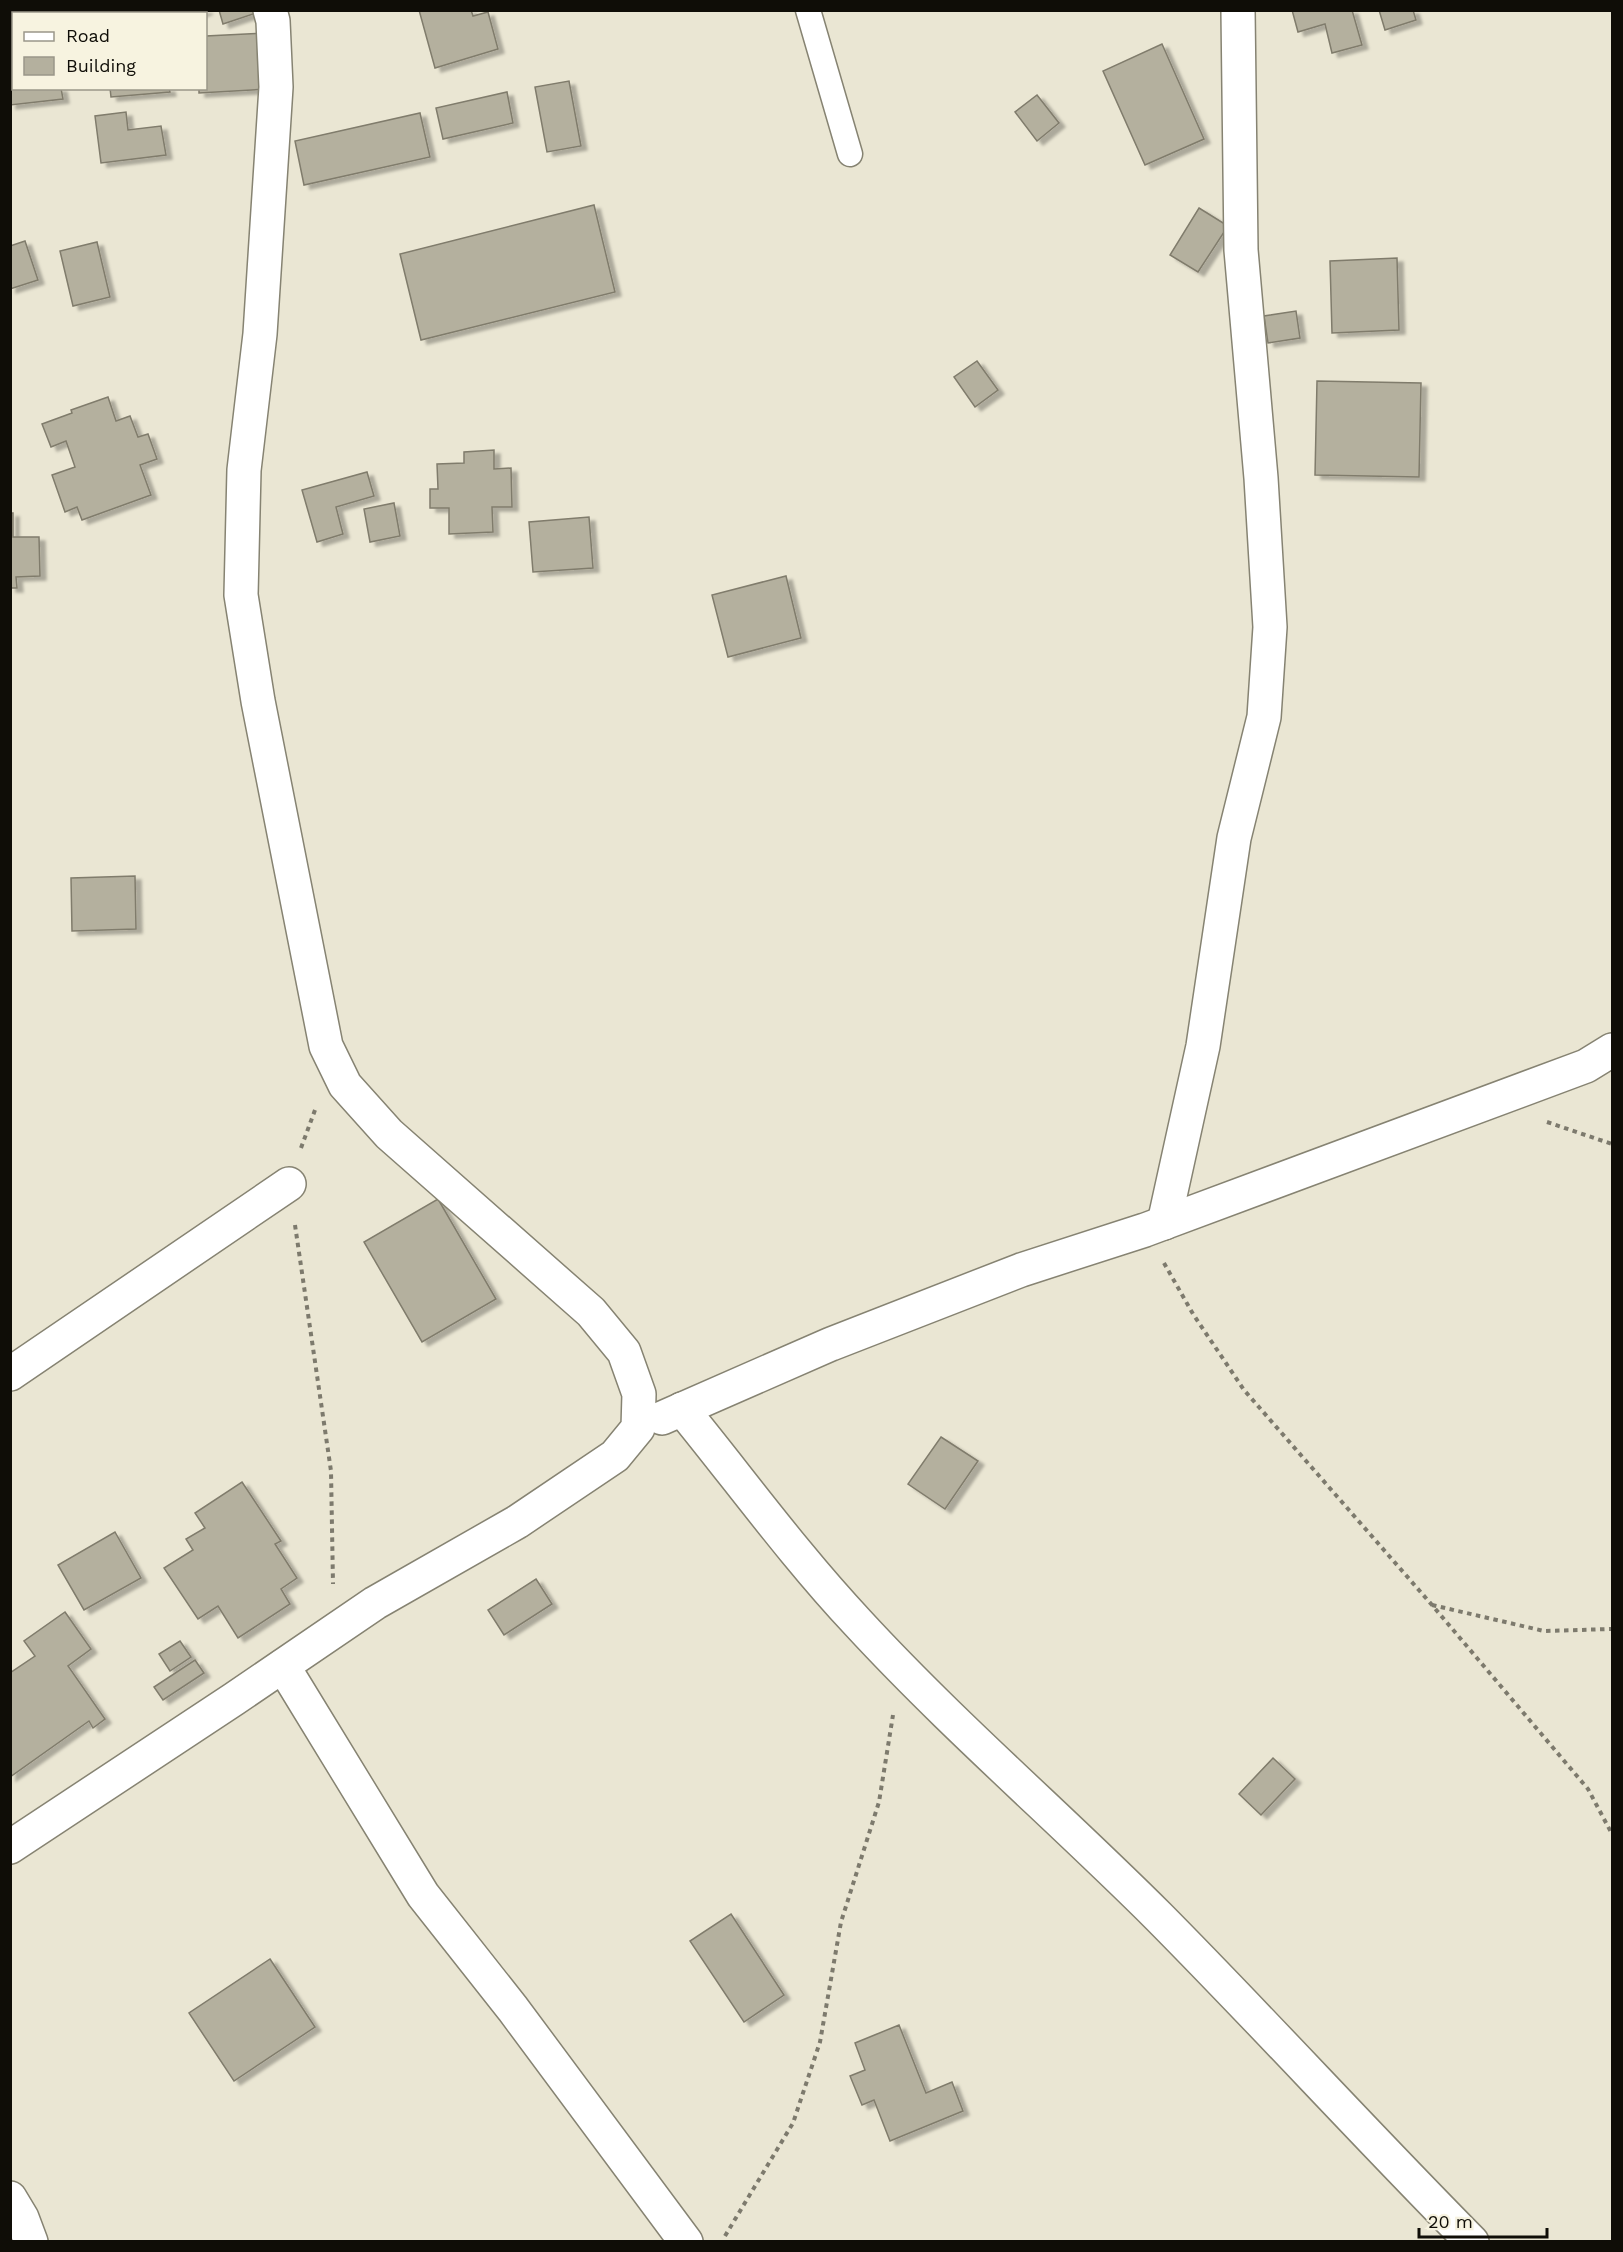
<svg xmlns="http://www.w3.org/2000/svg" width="1623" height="2252" viewBox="0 0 1623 2252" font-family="'Work Sans',sans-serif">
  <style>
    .building { fill: #b4b09e; stroke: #807c6c; stroke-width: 1.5; filter: url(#shadow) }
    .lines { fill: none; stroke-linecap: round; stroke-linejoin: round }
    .service-casing { stroke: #868372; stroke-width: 27 }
    .minor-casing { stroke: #868372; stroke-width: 36 }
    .path { stroke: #7d7a6d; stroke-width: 4; stroke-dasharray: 4.5 4.5; stroke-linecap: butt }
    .service { stroke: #fff; stroke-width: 24 }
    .minor { stroke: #fff; stroke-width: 33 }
  </style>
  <defs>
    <filter id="shadow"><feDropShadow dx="6" dy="4" stdDeviation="1.5" flood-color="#0004"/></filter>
  </defs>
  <rect width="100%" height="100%" fill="#eae6d3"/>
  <g class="building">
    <path d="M10,10L14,24V68L10,69Z"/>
    <path d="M185,10H207L197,14H186Z"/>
    <path d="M219,10H265L223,24Z"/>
    <path d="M419,10H471L473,16L488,12L498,49L435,68Z"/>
    <path d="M1292,10H1352L1362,45L1332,53L1325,24L1298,32Z"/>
    <path d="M1379,10H1413L1416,20L1385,30Z"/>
    <path d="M265,33L267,89L199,93V88H206V36Z"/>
    <path d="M1162,44L1204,139L1145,165L1103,71Z"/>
    <path d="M10,77H14V88H61L63,99L10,105Z"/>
    <path d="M569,81L581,146L547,152L535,87Z"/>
    <path d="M110,88H169L170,92L111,97Z"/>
    <path d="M507,92L513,123L443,139L436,108Z"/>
    <path d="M1037,95L1059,123L1037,141L1015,112Z"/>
    <path d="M126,112L128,130L161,126L166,155L101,163L95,116Z"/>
    <path d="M420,113L430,157L304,185L295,141Z"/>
    <path d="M594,205L615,292L421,340L400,254Z"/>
    <path d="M1199,208L1228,226L1198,272L1170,255Z"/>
    <path d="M25,241L38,280L10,289V246Z"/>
    <path d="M97,242L110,297L73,306L60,251Z"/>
    <path d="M1397,258L1399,330L1332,333L1330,261Z"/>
    <path d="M1296,311L1300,338L1268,343L1264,316Z"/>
    <path d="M977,361L998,390L975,407L954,377Z"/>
    <path d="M1317,381L1421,383L1419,477L1315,475Z"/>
    <path d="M108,397L116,421L130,416L138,437L148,434L157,459L140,465L151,495L82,520L77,507L65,512L52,475L75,467L66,441L51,447L42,424L72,413L71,410Z"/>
    <path d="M494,450V469L511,468L512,507H492L493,532L449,534V508H430V489H438L437,464L464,463V452Z"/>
    <path d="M367,472L374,496L336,507L343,534L317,542L302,490Z"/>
    <path d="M394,503L400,536L370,542L364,509Z"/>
    <path d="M10,513H13V537H39L40,576L16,577L17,588H10Z"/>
    <path d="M589,517L593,568L533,572L529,522Z"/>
    <path d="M786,576L801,638L728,657L712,595Z"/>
    <path d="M135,876L136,929L72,931L71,878Z"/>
    <path d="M438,1199L496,1299L422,1342L364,1242Z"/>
    <path d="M941,1437L978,1461L945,1509L908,1484Z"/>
    <path d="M242,1482L281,1541L275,1544L297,1578L281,1589L290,1604L238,1638L218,1606L198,1619L164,1568L193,1550L186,1539L205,1528L195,1513Z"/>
    <path d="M115,1532L141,1578L84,1610L58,1565Z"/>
    <path d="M536,1579L552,1604L504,1635L488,1610Z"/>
    <path d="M65,1612L91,1649L68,1666L105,1719L93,1728L89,1721L10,1777V1673L35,1656L24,1641Z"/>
    <path d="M180,1641L191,1657L170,1671L159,1654Z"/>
    <path d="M195,1660L204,1673L163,1700L154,1687Z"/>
    <path d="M1273,1758L1295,1779L1261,1815L1239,1794Z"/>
    <path d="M731,1914L784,1995L744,2022L690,1941Z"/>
    <path d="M270,1959L315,2027L234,2081L189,2013Z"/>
    <path d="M899,2025L926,2093L952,2082L963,2111L890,2141L874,2100L862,2105L850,2076L865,2070L855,2043Z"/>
  </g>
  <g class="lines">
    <defs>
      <path id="service" d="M808,10L850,154"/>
      <g id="minor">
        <path d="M1164,1223L1203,1046L1234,838L1264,717L1270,627L1261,478L1241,250L1238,10"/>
        <path d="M10,1374L289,1184"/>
        <path d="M682,1409C740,1480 795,1556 858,1623C953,1726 1060,1818 1159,1917C1265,2024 1366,2135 1472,2242"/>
        <path d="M662,1418L831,1344L1021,1270L1145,1230L1586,1066L1612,1050"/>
        <path d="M283,1666L423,1895L513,2009L686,2242"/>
        <path d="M10,1847L234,1699L375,1603L517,1522L615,1456L638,1428L639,1394L624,1352L591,1312L389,1134L345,1085L326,1046L258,701L241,595L244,470L260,334L276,87L273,21L270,10"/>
        <path d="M10,2198L22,2218L31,2242"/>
      </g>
    </defs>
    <use href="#service" class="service-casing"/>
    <use href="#minor" class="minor-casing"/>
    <g class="path">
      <path d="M1547,1122L1612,1144"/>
      <path d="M301,1148L315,1110"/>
      <path d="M295,1225L331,1471L333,1584"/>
      <path d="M1164,1263L1193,1314L1244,1390L1432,1605L1588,1789L1612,1834"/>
      <path d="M1432,1605L1544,1631L1612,1629"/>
      <path d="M725,2236L793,2123L820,2042L841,1922L879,1802L893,1715"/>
    </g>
    <use href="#service" class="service"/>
    <use href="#minor" class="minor"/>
  </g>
  <rect width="1623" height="2252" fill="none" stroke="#0f0d07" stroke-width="24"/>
  <rect x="12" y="12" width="195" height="78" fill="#f7f3e0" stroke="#9a9789" stroke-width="1.5"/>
  <rect x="24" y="32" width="30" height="9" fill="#ffffff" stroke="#9a9789" stroke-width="1.5"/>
  <text x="66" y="42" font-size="18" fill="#0f0d07">Road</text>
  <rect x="24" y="57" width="30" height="18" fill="#b4b09e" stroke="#9a9789" stroke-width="1.5"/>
  <text x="66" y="72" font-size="18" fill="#0f0d07">Building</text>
  <path d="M1419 2228v9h128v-9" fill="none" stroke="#0f0d07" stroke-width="3"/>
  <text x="1428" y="2228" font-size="18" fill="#0f0d07" stroke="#f7f3e0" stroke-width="4.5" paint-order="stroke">20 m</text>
</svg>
